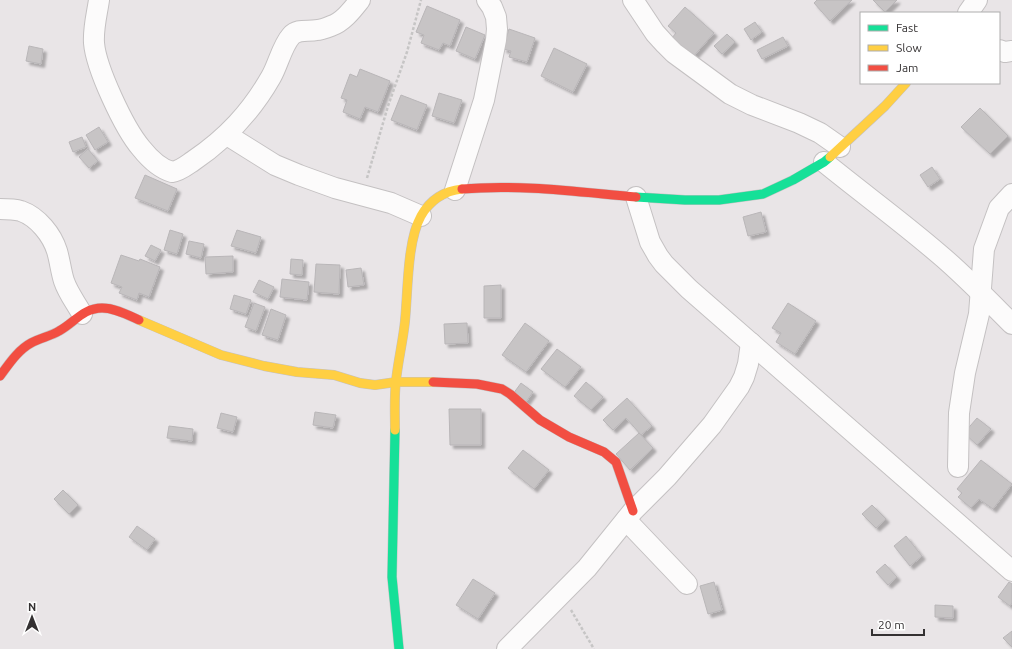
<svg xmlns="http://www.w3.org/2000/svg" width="1012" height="649" viewBox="0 0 1012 649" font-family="Ubuntu,sans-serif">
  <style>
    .building { fill: #c7c4c5; stroke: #b9b6b8; filter: url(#shadow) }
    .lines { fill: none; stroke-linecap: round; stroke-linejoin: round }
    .street-casing { stroke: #c4c1c2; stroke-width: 22 }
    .fast-casing { stroke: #c4c1c2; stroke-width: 10 }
    .slow-casing { stroke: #c4c1c2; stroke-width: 10 }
    .jam-casing { stroke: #c4c1c2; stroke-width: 10 }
    .path { stroke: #c6c5c5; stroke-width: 2.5; stroke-dasharray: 3 2; stroke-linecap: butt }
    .street { stroke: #fcfbfb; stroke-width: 20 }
    .fast { stroke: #16e098; stroke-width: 9 }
    .slow { stroke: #ffcf43; stroke-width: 9 }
    .jam { stroke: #f24e42; stroke-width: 9 }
  </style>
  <defs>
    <filter id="shadow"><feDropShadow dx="3.5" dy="3.5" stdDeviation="1" flood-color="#0004"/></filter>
  </defs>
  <rect width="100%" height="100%" fill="#e9e5e7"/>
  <g class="building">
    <path d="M817,0H852L830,21L814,3Z"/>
    <path d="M873,0H897L885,12Z"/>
    <path d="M427,6L460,20L450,46L443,43L439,50L421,43L424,35L416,32Z"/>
    <path d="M685,7L714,33L692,58L671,39L676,33L668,26Z"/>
    <path d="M755,22L762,32L751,40L744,29Z"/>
    <path d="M466,27L485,35L475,59L456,51Z"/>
    <path d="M509,29L535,38L527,62L509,57L511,51L503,49Z"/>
    <path d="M727,34L735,42L722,54L714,46Z"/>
    <path d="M783,37L788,46L762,59L757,50Z"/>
    <path d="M29,46L43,49L41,64L26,61Z"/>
    <path d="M554,48L587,64L573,92L541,76Z"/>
    <path d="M360,69L390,81L378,112L365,107L360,119L343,112L347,100L341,98L350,74L357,77Z"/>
    <path d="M439,93L462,100L454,123L432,116Z"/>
    <path d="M401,95L427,105L417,130L391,120Z"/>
    <path d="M980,108L1008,136L990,154L961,127Z"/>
    <path d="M99,127L108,142L95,150L86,135Z"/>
    <path d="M82,137L86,147L73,152L69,142Z"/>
    <path d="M88,149L98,161L89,168L79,157Z"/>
    <path d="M932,167L940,179L928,187L920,175Z"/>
    <path d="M145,175L177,189L168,211L135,198Z"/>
    <path d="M761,212L766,232L748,236L743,217Z"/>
    <path d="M170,230L183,234L177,254L164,250Z"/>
    <path d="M237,230L261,237L256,253L231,246Z"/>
    <path d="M189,241L204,244L201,258L186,254Z"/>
    <path d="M151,245L161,250L155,261L145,256Z"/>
    <path d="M121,255L139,261L140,259L160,267L149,297L139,293L137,300L119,293L122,287L111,283Z"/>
    <path d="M233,256V272L206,274L205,257Z"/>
    <path d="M291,259L303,260L302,275L290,274Z"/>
    <path d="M316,264L340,265L339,294L314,292Z"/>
    <path d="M361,268L364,285L348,287L346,270Z"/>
    <path d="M282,279L309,282L307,300L280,297Z"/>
    <path d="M259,280L274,287L268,299L253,292Z"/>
    <path d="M501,285V318H484V286Z"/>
    <path d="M234,295L251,300L246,314L230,309Z"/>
    <path d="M254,303L265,307L256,331L245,327Z"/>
    <path d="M788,303L816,321L795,354L776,342L781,333L772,328Z"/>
    <path d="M271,309L286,315L278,340L262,335Z"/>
    <path d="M467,323L468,343L445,344L444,324Z"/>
    <path d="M525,323L549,341L526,372L502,355Z"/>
    <path d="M557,349L581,367L565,387L541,369Z"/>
    <path d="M586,382L603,397L591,410L574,396Z"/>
    <path d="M521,383L533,392L526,402L513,394Z"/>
    <path d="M627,398L652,426L641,435L626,418L613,430L603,420Z"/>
    <path d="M449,409H481V445H450Z"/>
    <path d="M315,412L336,415L333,428L313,425Z"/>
    <path d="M221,413L237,417L233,432L217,428Z"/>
    <path d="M977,418L991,429L977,445L964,433Z"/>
    <path d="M169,426L193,429L192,441L167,438Z"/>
    <path d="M639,433L653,448L630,470L616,454Z"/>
    <path d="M523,450L549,470L534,489L508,468Z"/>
    <path d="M981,460L1012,484L993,509L979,499L971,508L958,497L962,493L957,489Z"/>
    <path d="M63,490L78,505L69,514L54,499Z"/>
    <path d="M872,505L886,519L876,528L862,514Z"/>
    <path d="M137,526L155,539L147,550L129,537Z"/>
    <path d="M906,536L922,556L910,566L894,546Z"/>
    <path d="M885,564L897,577L888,585L876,572Z"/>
    <path d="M473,579L495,593L478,619L456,605Z"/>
    <path d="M714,582L722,610L708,614L700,586Z"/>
    <path d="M1009,582L1012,584V603L1010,606L998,597Z"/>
    <path d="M935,605L953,606V618L935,617Z"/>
    <path d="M1012,631V647L1003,638Z"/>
  </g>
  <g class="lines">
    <defs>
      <g id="street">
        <path d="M99,0C97,14 93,28 94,43C96,68 124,128 141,148C149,158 161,169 172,172C180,171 187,165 193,161C227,138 251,112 271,77C278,65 282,46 291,36C298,28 308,32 317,30C321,30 326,28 331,26C343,22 352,10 360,0"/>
        <path d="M633,0L655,33L665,44L674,53L730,94L752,105L799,123L820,133L840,147"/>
        <path d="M968,13L977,0"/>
        <path d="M999,50L1005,52L1012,51"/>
        <path d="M227,135L275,165L299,175L335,188L391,203L421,216"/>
        <path d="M824,162C862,193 902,222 939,254C964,275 988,300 1012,324"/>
        <path d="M455,190L484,100L496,40L497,29L496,17L492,7L487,0"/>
        <path d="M636,197L650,242L658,256L664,264L689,289L1012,571"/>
        <path d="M0,209C7,209 14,209 21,211C38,217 52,235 57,251C60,261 61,272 64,281C68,293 76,303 82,314"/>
        <path d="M958,467L959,413L965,373L979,314L984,249L999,208L1012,194"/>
        <path d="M626,520L687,584"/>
        <path d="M507,649L587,568L633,511L667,477L712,425L739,387L744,377L748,364L751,343"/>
      </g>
      <g id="fast">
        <path d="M636,197L685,200H719L763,194L793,180L824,162L830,157"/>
        <path d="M395,430L392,577L399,649"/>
      </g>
      <g id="slow">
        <path d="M830,157L885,106L906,83"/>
        <path d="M139,320L221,355L264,366L297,372L334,375L360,383L375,385L396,382H433"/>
        <path d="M395,430C395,414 394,397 396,381C398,361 403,341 405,321C408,291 407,241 421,216C430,200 444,191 462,189"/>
      </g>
      <g id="jam">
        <path d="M462,189C520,184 578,192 636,197"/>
        <path d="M0,376C9,364 18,350 31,343C40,338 51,336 59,331C74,323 83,308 102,308C115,308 128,315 139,320"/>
        <path d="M433,382L477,384L502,389L510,394L540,420L569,437L604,452L616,462L633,511"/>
      </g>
    </defs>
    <use href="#street" class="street-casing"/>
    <use href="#fast" class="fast-casing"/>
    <use href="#slow" class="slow-casing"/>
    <use href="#jam" class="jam-casing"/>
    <g class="path">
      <path d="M367,178L388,106L407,52L421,0"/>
      <path d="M571,610L594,649"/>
    </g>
    <use href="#street" class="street"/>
    <use href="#fast" class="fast"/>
    <use href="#slow" class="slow"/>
    <use href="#jam" class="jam"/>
  </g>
  <rect x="860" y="12" width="140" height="72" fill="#ffffff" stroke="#aeadad"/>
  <rect x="868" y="25" width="20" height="6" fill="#16e098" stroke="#aeadad"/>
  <text x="896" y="32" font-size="12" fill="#343132">Fast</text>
  <rect x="868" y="45" width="20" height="6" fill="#ffcf43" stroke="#aeadad"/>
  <text x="896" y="52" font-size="12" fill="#343132">Slow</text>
  <rect x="868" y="65" width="20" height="6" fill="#f24e42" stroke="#aeadad"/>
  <text x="896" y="72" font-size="12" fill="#343132">Jam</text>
  <g transform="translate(32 617)" stroke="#ffffff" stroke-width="3" paint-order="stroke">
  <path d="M0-3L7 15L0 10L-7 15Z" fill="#343132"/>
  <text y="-6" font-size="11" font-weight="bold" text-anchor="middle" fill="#343132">N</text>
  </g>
  <path d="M872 629v6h52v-6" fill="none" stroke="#343132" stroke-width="2"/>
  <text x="878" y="629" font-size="12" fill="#343132" stroke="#ffffff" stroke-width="3" paint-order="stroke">20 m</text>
</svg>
